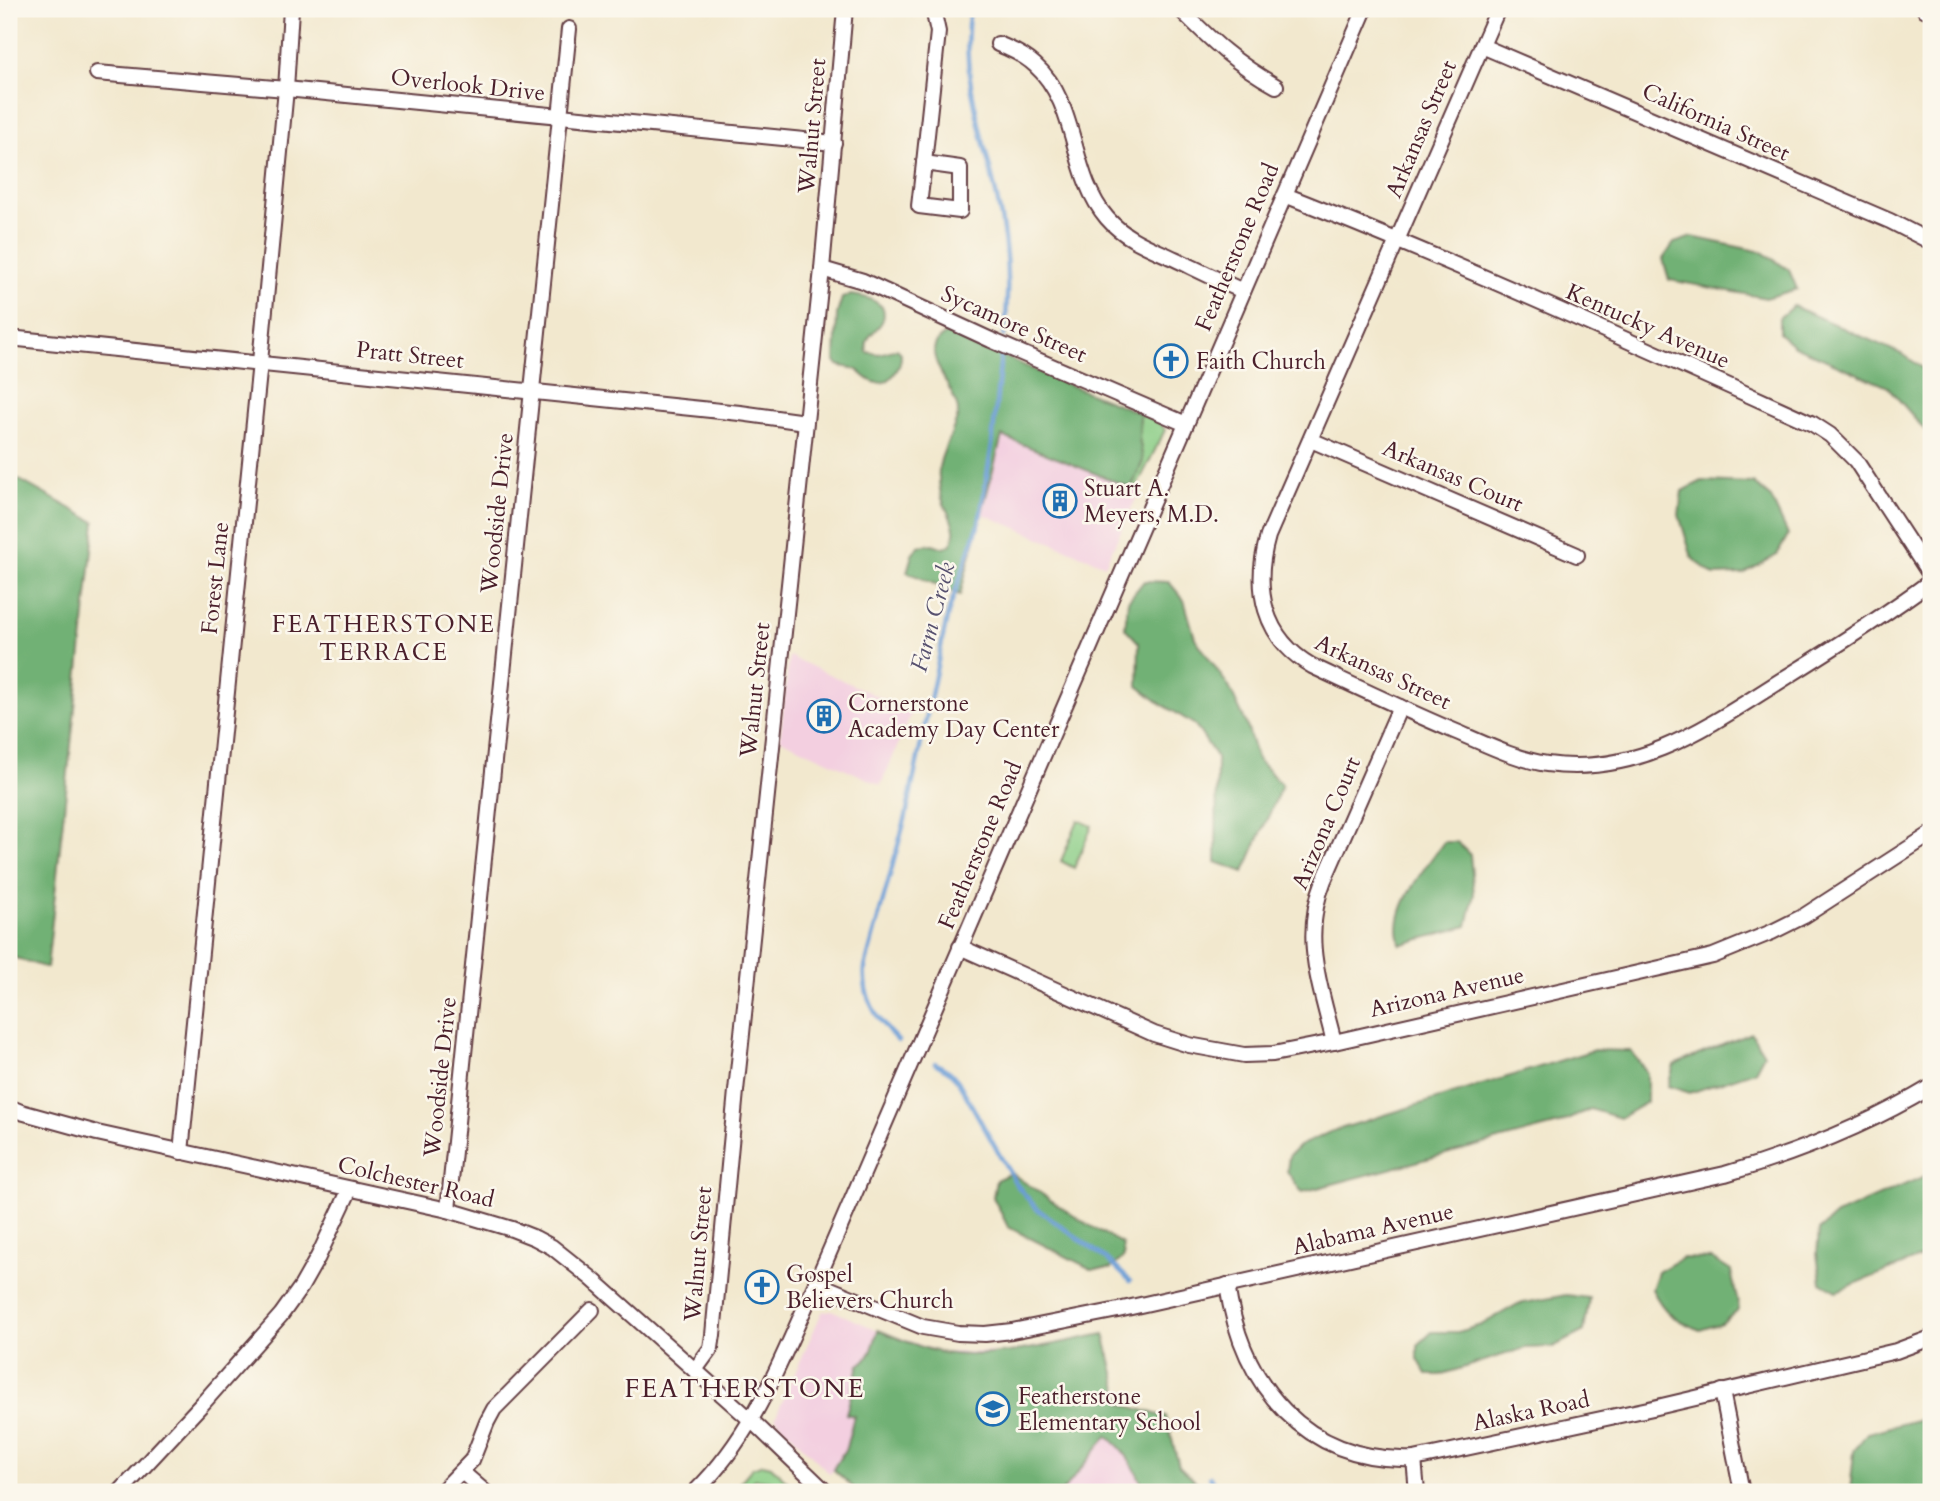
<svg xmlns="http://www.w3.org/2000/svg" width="1940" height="1501" viewBox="0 0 1940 1501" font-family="Cardo,serif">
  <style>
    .built { fill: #f3cfe0 }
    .green { fill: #8cce87; stroke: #6b7659; stroke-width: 2 }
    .forest { fill: #71b174; stroke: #5e6850; stroke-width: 2 }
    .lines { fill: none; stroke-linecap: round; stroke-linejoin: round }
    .stream { stroke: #6b9dd6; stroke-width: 4.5 }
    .minor-casing { stroke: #633d43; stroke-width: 18 }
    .minor { stroke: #fff; stroke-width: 14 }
    .labels { text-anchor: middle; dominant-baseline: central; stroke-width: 5; stroke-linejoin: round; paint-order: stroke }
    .street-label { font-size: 23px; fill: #4a1f2b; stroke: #fbf7ec }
    .poi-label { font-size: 23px; fill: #4a1f2b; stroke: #fbf7ec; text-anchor: start }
    .water-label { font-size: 24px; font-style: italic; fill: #57516f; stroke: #fbf7ec }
    .neighbourhood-label { font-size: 24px; letter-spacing: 2px; fill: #4a1f2b; stroke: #fbf7ec }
    .quarter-label { font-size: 26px; letter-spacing: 2px; fill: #4a1f2b; stroke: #fbf7ec }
  </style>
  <rect width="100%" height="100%" fill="#fbf7ec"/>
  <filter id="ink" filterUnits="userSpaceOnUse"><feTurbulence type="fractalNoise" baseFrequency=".0143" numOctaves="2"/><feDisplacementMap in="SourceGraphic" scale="14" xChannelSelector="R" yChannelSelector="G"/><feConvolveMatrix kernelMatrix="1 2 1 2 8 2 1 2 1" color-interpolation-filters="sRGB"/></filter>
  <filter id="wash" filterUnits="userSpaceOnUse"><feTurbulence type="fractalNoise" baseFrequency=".00686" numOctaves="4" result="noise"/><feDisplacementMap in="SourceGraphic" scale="28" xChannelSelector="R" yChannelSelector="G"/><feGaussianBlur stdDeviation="1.57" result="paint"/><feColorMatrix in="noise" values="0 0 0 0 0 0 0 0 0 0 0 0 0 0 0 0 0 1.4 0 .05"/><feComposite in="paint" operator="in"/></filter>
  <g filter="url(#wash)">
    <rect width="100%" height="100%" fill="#f2e8ce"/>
    <g class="built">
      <path d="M1002,436L1139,492L1105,565L983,514Z"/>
      <path d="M789,656L912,712L881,785L780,739Z"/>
      <path d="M831,1310L878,1330L941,1352H1005L1104,1334L1122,1404L1166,1417L1179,1466L1207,1492H858L834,1469L830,1474L775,1418L822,1312Z"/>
    </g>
    <g class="green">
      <path d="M1140,413L1161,424L1165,430L1135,490L1131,488L1143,461L1139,438Z"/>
      <path d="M1078,820L1092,826L1074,868L1061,861Z"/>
      <path d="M763,1464L771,1466L795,1489L793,1491L787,1492L771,1481L755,1479L741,1492H732L752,1468Z"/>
    </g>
    <g class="forest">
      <path d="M1692,237L1762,252L1789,270L1797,289L1766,298L1669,280L1663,259L1674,243Z"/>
      <path d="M851,295C862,296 875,299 883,308C889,330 862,330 867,352L879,354L897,349L901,353C902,367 890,387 874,382C866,380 862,372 855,369C849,367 843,367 838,365L835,361L837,314L842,298Z"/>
      <path d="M1793,306L1904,355L1931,374V437L1888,387L1794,346L1779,333V318Z"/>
      <path d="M951,332L1054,379L1140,413L1139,438L1143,461L1131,488L1002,436L960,595L907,572L912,555L918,546L933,544L944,548L950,545C962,529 945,512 941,495C940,490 939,484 939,478C937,462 946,447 952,432C954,425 958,419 958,411C956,386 910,347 951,332Z"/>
      <path d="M9,474L95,522L47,968L9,956Z"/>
      <path d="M1702,481L1753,483L1771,498L1788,535L1777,555L1743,574L1714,575L1692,558L1679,515L1682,491Z"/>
      <path d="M1144,581L1169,582L1184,600L1195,638L1229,687L1246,723L1257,759L1282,785L1244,872L1216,862L1217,758L1195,725L1157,701L1138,686L1139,643L1125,628L1128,601Z"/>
      <path d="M1444,842H1457L1470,855L1474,894L1467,926L1400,945C1400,940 1398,934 1398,929C1398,899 1427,865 1444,842Z"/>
      <path d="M1751,1033L1764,1054L1755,1071L1690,1093L1668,1086L1674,1065Z"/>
      <path d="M1594,1050L1631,1051L1647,1073V1102L1620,1118L1590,1109L1559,1124L1302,1192L1287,1171L1289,1156L1299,1146L1330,1132Z"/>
      <path d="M1011,1173L1080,1220L1122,1244L1124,1257L1110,1269H1091L1008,1227L993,1197L996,1180Z"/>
      <path d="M1931,1173V1251L1922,1257L1837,1291L1821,1282L1817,1254L1819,1230L1836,1215Z"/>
      <path d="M1682,1258L1712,1259L1731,1271L1739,1309L1722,1323L1700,1330C1674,1319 1665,1315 1652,1289L1658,1272Z"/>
      <path d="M1566,1295L1589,1298L1584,1331L1553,1347L1525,1348L1440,1375H1427L1418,1359V1345L1432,1332H1458L1481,1325L1518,1304Z"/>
      <path d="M878,1330C898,1338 918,1347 939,1352C986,1362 1057,1343 1104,1334L1122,1404L1166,1417L1179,1466L1207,1492H1145C1137,1470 1126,1450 1107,1436L1062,1492H858L833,1469L846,1448L854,1416L846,1414L859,1365C873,1356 873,1346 878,1330Z"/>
      <path d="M1931,1416V1492H1850L1854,1451L1867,1433Z"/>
    </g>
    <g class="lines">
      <g class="stream">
        <path d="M970,9C959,75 985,139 998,203C1008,248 1010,291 1004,336"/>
        <path d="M898,1041C877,1021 862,997 865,967L906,816L948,613L979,523L992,445L1001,354"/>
        <path d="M935,1063L950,1072L958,1081L1016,1184L1030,1201L1040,1211L1108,1260L1130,1281"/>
        <path d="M1210,1476L1216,1492"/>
      </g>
    </g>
  </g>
  <g filter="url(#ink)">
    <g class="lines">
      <defs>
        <g id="minor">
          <path d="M1180,9C1213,42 1235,63 1276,86"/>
          <path d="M1498,9L1268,536C1253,588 1263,638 1312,666C1359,688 1405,710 1452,730C1483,743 1514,759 1547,764C1640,777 1710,725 1785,678C1835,647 1884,616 1931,581"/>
          <path d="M1924,9L1931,12"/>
          <path d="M998,44C1011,49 1024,55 1035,65C1079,104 1069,174 1107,218C1125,239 1151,248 1175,259C1198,270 1220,281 1243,291"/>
          <path d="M1482,46L1890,221L1931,242"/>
          <path d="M97,73L286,89L834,143"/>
          <path d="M924,163L960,168V211L919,206Z"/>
          <path d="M924,163L938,32L933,9"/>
          <path d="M1285,195C1463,265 1638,345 1813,424L1830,435L1856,461L1931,576"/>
          <path d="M822,269L863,281L991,340L1186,424"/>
          <path d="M9,338L740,413L805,422"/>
          <path d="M1311,440L1577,555"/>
          <path d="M960,947L1154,1034L1189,1045L1244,1055L1273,1054L1334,1042L1713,956L1772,932L1804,916L1931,834"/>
          <path d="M1334,1042C1320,985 1301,937 1324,880L1400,707"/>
          <path d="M9,1107L21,1112L97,1133L448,1210L512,1229L535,1238L552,1247L591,1278L752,1421L826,1492"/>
          <path d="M181,1152L260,362L286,89L291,9"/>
          <path d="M448,1210L569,29"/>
          <path d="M816,1283L923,1327L958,1333L985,1334L1012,1331L1118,1310L1725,1174C1798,1153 1866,1126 1931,1087"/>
          <path d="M1227,1285C1242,1387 1306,1463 1414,1459L1653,1408L1896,1351L1931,1338"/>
          <path d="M695,1370L711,1348L713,1335L736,1091L822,269L845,9"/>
          <path d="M1722,1391L1742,1492"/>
          <path d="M1414,1459L1417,1492"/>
          <path d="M462,1472L485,1492"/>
          <path d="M120,1492L203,1403L281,1315L301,1287L318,1257L350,1189"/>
          <path d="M441,1492L472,1460L487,1422L494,1409L592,1310"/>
          <path d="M695,1492C756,1432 781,1359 816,1283L1365,9"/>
        </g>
      </defs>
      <use href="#minor" class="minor-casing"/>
      <use href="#minor" class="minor"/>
    </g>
  </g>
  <defs>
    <symbol id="church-ring" viewBox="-11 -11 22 22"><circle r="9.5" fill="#fbf7ec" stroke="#1f6fb2" stroke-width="1.5"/><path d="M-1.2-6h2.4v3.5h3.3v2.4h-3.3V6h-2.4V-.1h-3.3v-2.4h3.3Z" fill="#1f6fb2"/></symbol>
    <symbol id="building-ring" viewBox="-11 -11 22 22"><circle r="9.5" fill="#fbf7ec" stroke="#1f6fb2" stroke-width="1.5"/><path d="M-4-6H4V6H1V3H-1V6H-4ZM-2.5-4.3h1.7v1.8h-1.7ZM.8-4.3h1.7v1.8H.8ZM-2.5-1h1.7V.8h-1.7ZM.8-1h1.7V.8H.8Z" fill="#1f6fb2"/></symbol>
    <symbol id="school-ring" viewBox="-11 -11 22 22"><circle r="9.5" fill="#fbf7ec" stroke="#1f6fb2" stroke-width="1.5"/><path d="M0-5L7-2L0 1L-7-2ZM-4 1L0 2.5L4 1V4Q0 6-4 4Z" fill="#1f6fb2"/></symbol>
  </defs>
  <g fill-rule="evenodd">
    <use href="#church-ring" x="1152" y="342" width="38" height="38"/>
    <use href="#building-ring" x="1041" y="482" width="38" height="38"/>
    <use href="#building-ring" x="805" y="697" width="38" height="38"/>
    <use href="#church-ring" x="743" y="1268" width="38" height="38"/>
    <use href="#school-ring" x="974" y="1390" width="38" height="38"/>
  </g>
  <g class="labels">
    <g class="street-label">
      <text transform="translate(468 85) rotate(6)">Overlook Drive</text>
      <text transform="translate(1716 122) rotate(24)">California Street</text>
      <text transform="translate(812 126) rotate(-85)">Walnut Street</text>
      <text transform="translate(1421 129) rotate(-67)">Arkansas Street</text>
      <text transform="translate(1237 247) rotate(-67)">Featherstone Road</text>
      <text transform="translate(1014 324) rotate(24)">Sycamore Street</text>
      <text transform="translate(1648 326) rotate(24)">Kentucky Avenue</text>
      <text transform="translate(410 355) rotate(6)">Pratt Street</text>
      <text transform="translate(1453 476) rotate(23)">Arkansas Court</text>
      <text transform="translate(497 513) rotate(-84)">Woodside Drive</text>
      <text transform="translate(215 578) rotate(-84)">Forest Lane</text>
      <text transform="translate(1383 672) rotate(25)">Arkansas Street</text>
      <text transform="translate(755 690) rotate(-84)">Walnut Street</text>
      <text transform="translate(1326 823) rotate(-67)">Arizona Court</text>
      <text transform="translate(980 845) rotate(-67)">Featherstone Road</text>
      <text transform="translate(1447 992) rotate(-13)">Arizona Avenue</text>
      <text transform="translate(440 1077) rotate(-84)">Woodside Drive</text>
      <text transform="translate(416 1182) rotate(13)">Colchester Road</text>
      <text transform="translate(1373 1229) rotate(-13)">Alabama Avenue</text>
      <text transform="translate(698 1254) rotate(-85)">Walnut Street</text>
      <text transform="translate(1531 1411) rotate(-12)">Alaska Road</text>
    </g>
    <g class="poi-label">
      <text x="1196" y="361">Faith Church</text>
      <text x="1084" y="488">Stuart A.<tspan x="1084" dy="26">Meyers, M.D.</tspan></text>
      <text x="848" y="703">Cornerstone<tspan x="848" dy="26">Academy Day Center</tspan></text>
      <text x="786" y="1274">Gospel<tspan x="786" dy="26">Believers Church</tspan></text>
      <text x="1018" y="1396">Featherstone<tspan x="1018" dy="26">Elementary School</tspan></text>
    </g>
    <g class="water-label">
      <text transform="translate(933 617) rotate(-75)">Farm Creek</text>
    </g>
    <g class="neighbourhood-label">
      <text x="384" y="624">FEATHERSTONE<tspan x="384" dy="28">TERRACE</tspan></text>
    </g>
    <g class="quarter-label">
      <text x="745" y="1388">FEATHERSTONE</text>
    </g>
  </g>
  <rect width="1940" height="1501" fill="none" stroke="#fbf7ec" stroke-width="35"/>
</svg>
